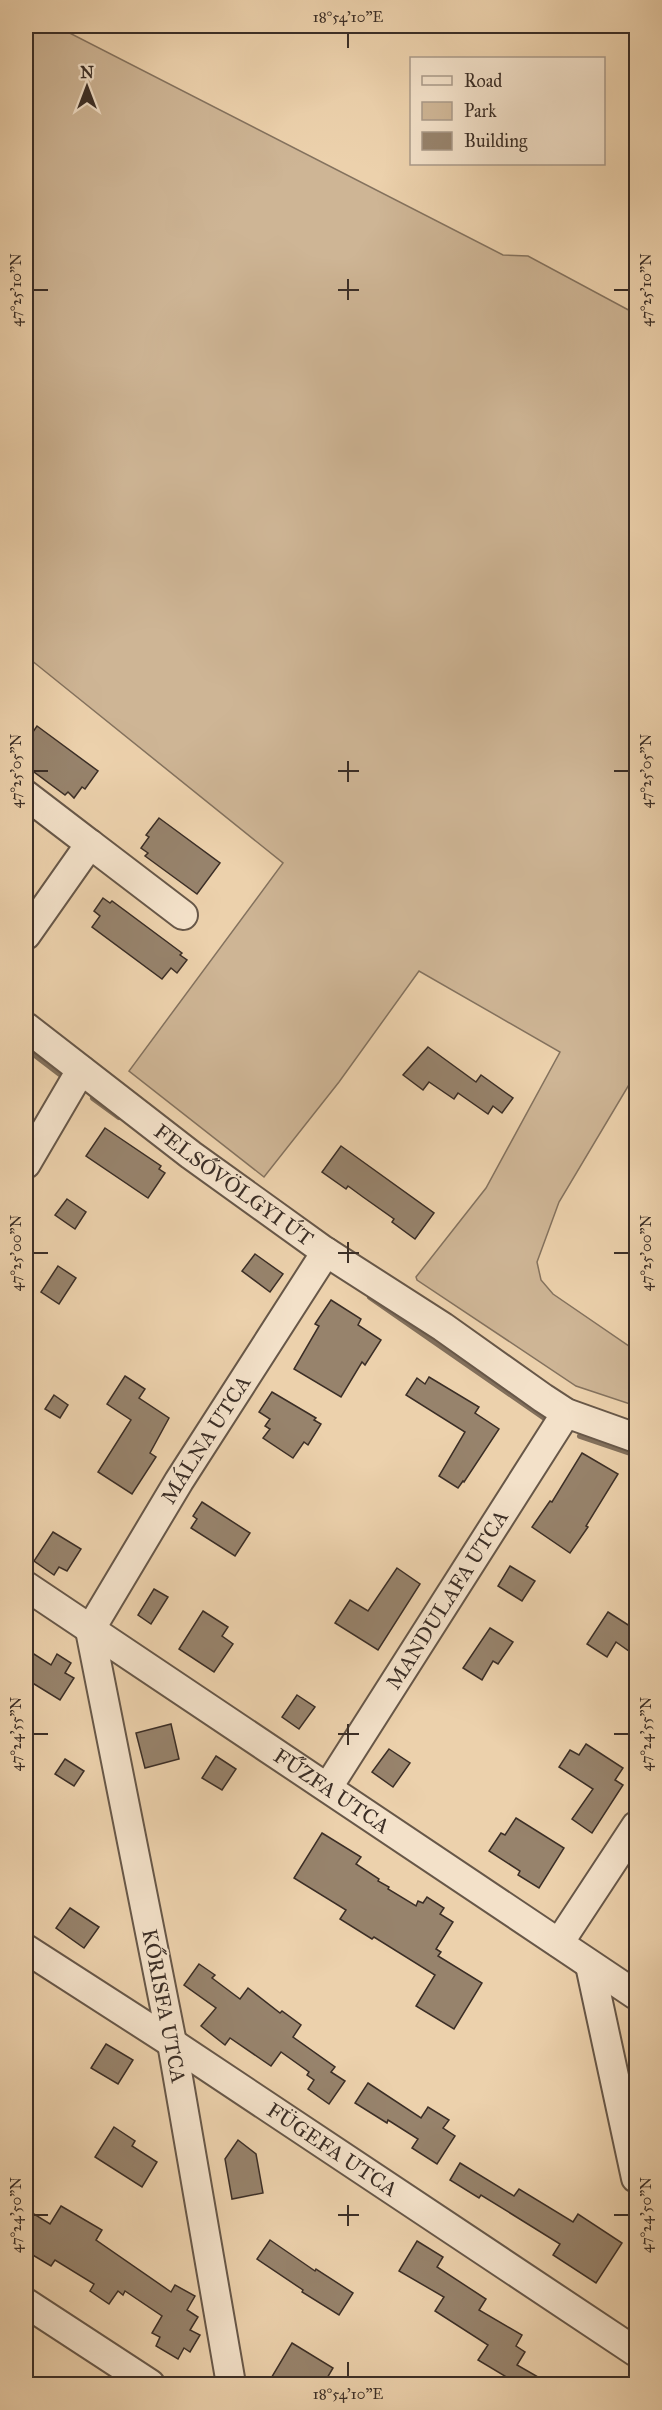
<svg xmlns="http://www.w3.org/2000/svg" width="662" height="2410" viewBox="0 0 662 2410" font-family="'IM FELL Great Primer',serif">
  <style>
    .green { fill: #ceb595; stroke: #84725e; stroke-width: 1.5 }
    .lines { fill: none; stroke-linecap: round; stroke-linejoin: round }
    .stream { stroke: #816f5b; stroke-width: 6 }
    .building { fill: #97836c; stroke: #3b2e26; stroke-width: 1.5 }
    .minor-casing { stroke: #675748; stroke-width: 32 }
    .minor { stroke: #f3e1c9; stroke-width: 28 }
    .ticks { fill: none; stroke: #3b2e26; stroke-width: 2 }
    .labels { text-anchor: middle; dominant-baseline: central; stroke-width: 4.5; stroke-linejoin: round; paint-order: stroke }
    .street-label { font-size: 21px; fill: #3b2e26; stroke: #f3e1c9 }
    .neatline { fill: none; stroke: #3b2e26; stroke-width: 2 }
    .ticks-label { font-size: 15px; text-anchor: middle; fill: #3b2e26 }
  </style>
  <rect width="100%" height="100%" fill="#ecd1ac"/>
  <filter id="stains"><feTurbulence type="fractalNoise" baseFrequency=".00333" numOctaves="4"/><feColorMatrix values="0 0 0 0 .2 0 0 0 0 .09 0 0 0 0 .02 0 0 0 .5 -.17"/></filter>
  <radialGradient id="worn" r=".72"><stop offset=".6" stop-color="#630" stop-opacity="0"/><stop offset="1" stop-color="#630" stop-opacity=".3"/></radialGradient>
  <path class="green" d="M26,26H56L503,255L528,256L636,314V1073L559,1202L537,1262L541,1280L553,1294L636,1351V1406L576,1386L417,1280L416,1277L486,1188L560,1052L419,971L339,1082L264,1177L129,1071L283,863L26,656Z"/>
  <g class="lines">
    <g class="stream">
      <path d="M26,1048L60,1074"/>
      <path d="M93,1098L119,1117"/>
      <path d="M370,1297L549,1421"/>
      <path d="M580,1436L636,1455"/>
    </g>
  </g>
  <g class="building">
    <path d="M37,726L98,771L85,789L82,787L74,798L68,792L65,795L26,766V742Z"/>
    <path d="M159,818L220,863L197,894L145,856L148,853L141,848L149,837L146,835Z"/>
    <path d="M103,898L110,903L112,901L182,953L180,955L187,960L177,973L171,968L162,979L92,927L100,916L94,911Z"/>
    <path d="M428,1047L476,1082L481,1075L513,1098L502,1113L493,1106L488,1114L458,1093L454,1099L429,1082L423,1090L403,1075Z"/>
    <path d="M105,1128L161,1166L159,1169L165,1173L148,1198L86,1156Z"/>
    <path d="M341,1146L434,1213L415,1239L392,1222L394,1219L363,1197L348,1186L346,1189L322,1172Z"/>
    <path d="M67,1199L86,1212L75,1229L55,1215Z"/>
    <path d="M255,1254L283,1274L270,1292L242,1271Z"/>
    <path d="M58,1266L76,1278L59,1304L41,1292Z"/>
    <path d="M331,1300L361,1319L358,1325L381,1340L365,1365L362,1362L341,1397L294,1369L319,1326L315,1324Z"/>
    <path d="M125,1376L145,1389L139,1398L169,1418L150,1453L156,1457L132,1494L98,1472L131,1420L107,1404Z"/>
    <path d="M429,1377L479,1407L475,1413L499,1429L464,1482L463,1481L458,1488L439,1476L465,1432L406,1395L417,1378L425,1384Z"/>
    <path d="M272,1392L316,1418L314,1420L321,1424L308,1445L304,1442L293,1458L263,1438L270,1429L265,1426L270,1419L259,1412Z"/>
    <path d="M54,1395L68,1405L60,1418L45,1409Z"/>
    <path d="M582,1453L618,1474L586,1526L588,1527L570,1553L532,1527L550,1501L552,1502Z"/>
    <path d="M202,1502L250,1533L235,1556L191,1528L197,1519L193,1516Z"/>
    <path d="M53,1532L81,1549L67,1571L59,1567L54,1575L34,1561Z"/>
    <path d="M510,1566L535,1581L522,1601L498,1586Z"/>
    <path d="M397,1568L420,1584L378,1650L335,1623L350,1600L368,1611Z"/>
    <path d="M154,1589L168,1597L151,1624L138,1615Z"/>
    <path d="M203,1611L228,1627L222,1636L233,1644L214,1672L179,1649Z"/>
    <path d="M608,1612L636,1630V1656L616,1642L607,1657L587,1644Z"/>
    <path d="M490,1628L513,1642L498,1664L493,1661L482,1680L463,1668Z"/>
    <path d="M26,1649L51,1665L57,1654L71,1663L65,1673L74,1678L60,1700L26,1679Z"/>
    <path d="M297,1695L315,1707L299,1729L282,1717Z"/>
    <path d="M171,1724L179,1759L145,1768L136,1733Z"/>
    <path d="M586,1744L623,1768L615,1780L623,1785L592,1833L572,1819L593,1789L559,1767L570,1750L579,1755Z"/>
    <path d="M389,1749L410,1763L393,1787L372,1772Z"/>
    <path d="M216,1756L236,1769L222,1790L202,1778Z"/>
    <path d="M65,1759L84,1771L74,1786L55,1774Z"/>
    <path d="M516,1818L564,1848L539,1888L518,1875L520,1871L489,1851L501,1833L505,1835Z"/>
    <path d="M322,1833L361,1857L356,1864L379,1879L378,1881L389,1887L388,1889L416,1906L418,1901L423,1903L427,1897L444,1908L440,1914L453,1922L436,1949L441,1952L438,1956L482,1983L454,2029L416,2006L435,1975L374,1937L372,1939L340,1919L346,1910L294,1878Z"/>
    <path d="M70,1908L99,1927L84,1948L56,1928Z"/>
    <path d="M199,1964L215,1975L212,1978L240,1999L248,1988L280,2013L282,2011L301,2025L293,2037L335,2067L331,2072L345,2081L329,2104L308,2089L314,2080L307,2075L309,2072L281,2052L271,2066L230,2038L225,2045L201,2026L216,2008L184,1985Z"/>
    <path d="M106,2044L133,2060L118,2084L91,2068Z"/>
    <path d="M368,2083L421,2118L428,2107L449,2120L443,2128L455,2136L437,2164L412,2148L418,2139L388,2120L387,2123L355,2103Z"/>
    <path d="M114,2127L135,2141L132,2146L157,2162L142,2187L95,2157Z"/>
    <path d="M238,2140L256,2154L263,2193L232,2199L225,2159Z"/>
    <path d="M460,2163L514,2196L519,2189L573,2222L578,2214L622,2243L596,2283L553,2255L560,2244L481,2195L479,2198L450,2180Z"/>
    <path d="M61,2206L102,2230L96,2240L171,2292L175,2285L195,2296L187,2310L198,2317L190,2330L200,2335L190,2352L184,2348L178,2359L156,2346L160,2337L152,2333L162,2316L125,2291L123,2295L118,2291L109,2304L90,2291L94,2284L55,2260L51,2266L26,2251V2209L50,2224Z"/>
    <path d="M270,2240L315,2271L316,2269L353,2293L339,2315L302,2292L303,2290L257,2259Z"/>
    <path d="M417,2241L443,2257L437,2267L486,2299L479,2310L522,2335L516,2346L525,2352L517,2365L552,2385H520L478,2360L488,2345L435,2311L444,2297L399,2271Z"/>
    <path d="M292,2343L333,2368L323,2385H267Z"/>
  </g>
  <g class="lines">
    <defs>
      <g id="minor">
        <path d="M26,795L90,844L26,935"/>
        <path d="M90,844L183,915"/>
        <path id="s1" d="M26,1027L191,1155L323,1250L443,1327L543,1398L566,1413L636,1438"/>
        <path d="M26,1164L81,1070"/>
        <path id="s2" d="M26,1586L636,1995"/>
        <path id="s3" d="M328,1787L566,1413"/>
        <path d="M559,1943L636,1826"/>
        <path id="s4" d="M26,1949L172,2043L636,2352"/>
        <path d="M590,1965L636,2178"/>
        <path d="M26,2303L150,2384"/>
        <path id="s5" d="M231,2384L172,2043L90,1630L179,1481L326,1252"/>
      </g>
    </defs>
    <use href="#minor" class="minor-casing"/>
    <use href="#minor" class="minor"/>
  </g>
  <path class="ticks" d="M348,33V48M348,279V300M33,290H48M338,290H359M614,290H629M348,761V782M33,771H48M338,771H359M614,771H629M348,1242V1263M33,1253H48M338,1253H359M614,1253H629M348,1724V1745M33,1734H48M338,1734H359M614,1734H629M348,2205V2226M33,2215H48M338,2215H359M614,2215H629M348,2362V2377"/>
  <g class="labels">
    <g class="street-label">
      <text stroke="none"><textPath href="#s1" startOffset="261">FELSŐVÖLGYI ÚT</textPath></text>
      <text stroke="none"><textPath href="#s5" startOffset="990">MÁLNA UTCA</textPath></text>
      <text stroke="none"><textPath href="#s3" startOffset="222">MANDULAFA UTCA</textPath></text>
      <text stroke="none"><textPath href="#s2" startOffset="368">FŰZFA UTCA</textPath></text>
      <text transform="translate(164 2006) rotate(79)">KŐRISFA UTCA</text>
      <text stroke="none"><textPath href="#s4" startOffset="366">FÜGEFA UTCA</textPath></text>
    </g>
  </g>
  <rect width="662" height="2410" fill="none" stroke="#ecd1ac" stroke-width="66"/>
  <rect x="410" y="57" width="195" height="108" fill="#f3e1c9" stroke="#a99988" stroke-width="1.5"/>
  <rect x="422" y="76" width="30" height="9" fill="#f3e1c9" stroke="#a99988" stroke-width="1.5"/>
  <text x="464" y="87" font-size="18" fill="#3b2e26">Road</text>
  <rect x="422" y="102" width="30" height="18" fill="#ceb595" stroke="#a99988" stroke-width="1.5"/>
  <text x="464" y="117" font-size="18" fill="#3b2e26">Park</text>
  <rect x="422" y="132" width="30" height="18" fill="#97836c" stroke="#a99988" stroke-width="1.5"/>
  <text x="464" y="147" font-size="18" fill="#3b2e26">Building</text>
  <g transform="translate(87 87)" stroke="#f3e1c9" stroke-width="4.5" paint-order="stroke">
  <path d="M0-4.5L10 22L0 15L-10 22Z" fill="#3b2e26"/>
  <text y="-9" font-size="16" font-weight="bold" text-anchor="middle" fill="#3b2e26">N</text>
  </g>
  <rect x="33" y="33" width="596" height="2344" class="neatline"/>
  <g class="ticks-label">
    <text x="348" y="22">18°54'10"E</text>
    <text transform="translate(16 290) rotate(-90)" y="5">47°25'10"N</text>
    <text transform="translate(646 290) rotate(-90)" y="5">47°25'10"N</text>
    <text transform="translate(16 771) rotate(-90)" y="5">47°25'05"N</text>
    <text transform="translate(646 771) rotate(-90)" y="5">47°25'05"N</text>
    <text transform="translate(16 1253) rotate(-90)" y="5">47°25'00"N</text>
    <text transform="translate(646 1253) rotate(-90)" y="5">47°25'00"N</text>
    <text transform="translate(16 1734) rotate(-90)" y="5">47°24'55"N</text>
    <text transform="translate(646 1734) rotate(-90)" y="5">47°24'55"N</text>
    <text transform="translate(16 2215) rotate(-90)" y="5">47°24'50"N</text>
    <text transform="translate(646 2215) rotate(-90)" y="5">47°24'50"N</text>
    <text x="348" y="2399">18°54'10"E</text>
  </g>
  <rect width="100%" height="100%" filter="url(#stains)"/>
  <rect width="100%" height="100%" fill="url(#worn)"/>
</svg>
